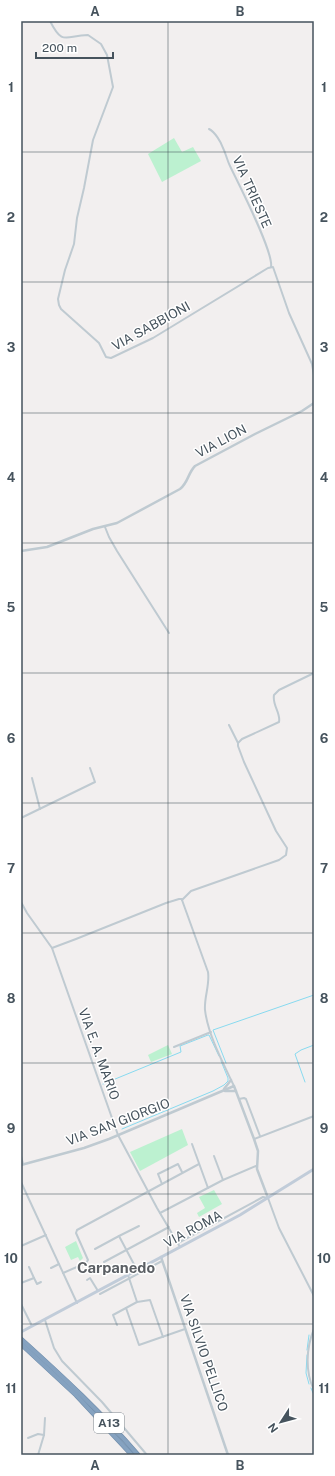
<svg xmlns="http://www.w3.org/2000/svg" width="335" height="1476" viewBox="0 0 335 1476" font-family="'Public Sans',sans-serif">
  <style>
    .green { fill: #bcf1d0 }
    .lines { fill: none; stroke-linecap: round; stroke-linejoin: round }
    .stream { stroke: #88daef; stroke-width: 1 }
    .motorway-casing { stroke: #708dab; stroke-width: 5 }
    .minor { stroke: #bfcad1; stroke-width: 2 }
    .tertiary { stroke: #bfcad1; stroke-width: 2.5 }
    .secondary { stroke: #c1ccd9; stroke-width: 3 }
    .motorway { stroke: #85a2c0; stroke-width: 4 }
    .grid { fill: none; stroke: #46535d; stroke-width: 1; stroke-opacity: 0.55 }
    .labels { text-anchor: middle; dominant-baseline: central; stroke-width: 3; stroke-linejoin: round; paint-order: stroke }
    .shield { fill: #fff; stroke: #7e878e; stroke-width: 1 }
    .shield-label { font-size: 12px; font-weight: bold; fill: #46535d }
    .street-label { font-size: 13px; fill: #46535d; stroke: #fff }
    .quarter-label { font-size: 15px; font-weight: bold; fill: #5b5f64; stroke: #fff }
    .neatline { fill: none; stroke: #46535d; stroke-width: 1.5 }
    .grid-label { font-size: 13px; text-anchor: middle; font-weight: bold; fill: #46535d }
  </style>
  <rect width="100%" height="100%" fill="#f2efef"/>
  <g class="green">
    <path d="M174,138L182,152L193,147L201,161L162,182L148,154Z"/>
    <path d="M168,1045L172,1054L151,1062L148,1055Z"/>
    <path d="M182,1129L188,1145L140,1171L130,1152Z"/>
    <path d="M214,1190L222,1204L199,1217L197,1213L205,1208L199,1197Z"/>
    <path d="M76,1241L83,1258L80,1261L78,1257L71,1260L65,1247Z"/>
  </g>
  <g class="lines">
    <g class="stream">
      <path d="M226,1063L213,1030L314,995"/>
      <path d="M305,1082L295,1054L301,1050L314,1045"/>
      <path d="M103,1084L181,1052L180,1046L208,1035H209L219,1056"/>
      <path d="M122,1129L213,1091L224,1085L228,1081V1078L221,1061"/>
      <path d="M307,1350L309,1335"/>
      <path d="M307,1355L306,1373L309,1384"/>
      <path d="M311,1388L313,1393"/>
    </g>
    <defs>
      <g id="motorway">
        <path d="M21,1339C62,1376 102,1413 138,1455"/>
        <path d="M21,1344L76,1395L132,1455"/>
      </g>
    </defs>
    <use href="#motorway" class="motorway-casing"/>
    <g class="minor">
      <path d="M50,21C63,47 66,35 88,35L101,44L107,55L113,87L93,140L84,188L77,218L74,244L65,270L58,299L59,305L61,309L99,343L106,357L111,358L153,338L268,268L273,267L289,313L312,364L314,375"/>
      <path d="M209,129C215,132 221,142 223,148C226,154 227,160 230,166C238,183 274,252 271,267"/>
      <path d="M105,527L109,537L117,551L169,633"/>
      <path d="M238,743L242,739L279,722C281,713 272,705 274,695L279,690L314,673"/>
      <path d="M32,778L40,809"/>
      <path d="M21,818L95,782L90,768"/>
      <path d="M182,900L191,891L279,860L286,855L287,848L276,831L244,762L238,746V743L229,725"/>
      <path d="M182,900L208,972C210,985 204,997 205,1010C208,1035 223,1063 234,1086"/>
      <path d="M21,902L27,913L52,948L118,1135L157,1208L180,1247"/>
      <path d="M52,948L76,939L166,903L179,899H182"/>
      <path d="M174,1047L211,1032"/>
      <path d="M239,1099L244,1098L246,1099L260,1136"/>
      <path d="M254,1139L314,1116"/>
      <path d="M192,1144L208,1188"/>
      <path d="M21,1156L23,1164"/>
      <path d="M214,1156L223,1180"/>
      <path d="M21,1182L77,1303"/>
      <path d="M162,1184L158,1174L178,1164L182,1172"/>
      <path d="M160,1213L223,1180L256,1166"/>
      <path d="M119,1236L139,1226"/>
      <path d="M178,1243L263,1197L268,1198L279,1228L314,1296"/>
      <path d="M21,1246L46,1235"/>
      <path d="M95,1249L119,1236L137,1270"/>
      <path d="M104,1262L169,1227"/>
      <path d="M51,1268L59,1264"/>
      <path d="M63,1273L86,1263L88,1260L76,1233L77,1230L199,1164"/>
      <path d="M128,1275L137,1302L150,1300L163,1337"/>
      <path d="M34,1278L37,1284L41,1282"/>
      <path d="M87,1280L90,1278L98,1291"/>
      <path d="M21,1283L34,1278L29,1267"/>
      <path d="M100,1294L162,1261"/>
      <path d="M21,1304L32,1326"/>
      <path d="M126,1308L139,1345L185,1329"/>
      <path d="M45,1320L54,1348L62,1361L102,1402L147,1455"/>
      <path d="M117,1325L113,1315L137,1302"/>
      <path d="M314,1329C306,1348 305,1372 314,1390"/>
      <path d="M28,1438L38,1434L44,1435"/>
      <path d="M38,1455L44,1435L45,1418"/>
    </g>
    <g class="tertiary">
      <path d="M21,551L47,547L93,529L117,523L180,489C188,483 188,473 195,466L255,434L302,411L314,403"/>
      <path d="M224,1089L231,1080"/>
      <path d="M225,1091H236"/>
      <path d="M21,1165L84,1148L109,1139L234,1086L254,1139L258,1151L257,1169L268,1198"/>
      <path d="M161,1257L228,1455"/>
    </g>
    <path class="secondary" d="M21,1332L240,1215L314,1169"/>
    <use href="#motorway" class="motorway"/>
  </g>
  <path class="grid" d="M168,21V1455M21,152H314M21,282H314M21,413H314M21,543H314M21,673H314M21,803H314M21,933H314M21,1063H314M21,1194H314M21,1324H314"/>
  <g class="labels">
    <rect class="shield" x="94" y="1413" width="30" height="20" rx="3"/>
    <g class="shield-label">
      <text x="109" y="1423">A13</text>
    </g>
    <g class="street-label">
      <text transform="translate(252 192) rotate(66)">VIA TRIESTE</text>
      <text transform="translate(151 326) rotate(-29)">VIA SABBIONI</text>
      <text transform="translate(221 441) rotate(-28)">VIA LION</text>
      <text transform="translate(99 1054) rotate(70)">VIA E. A. MARIO</text>
      <text transform="translate(118 1122) rotate(-21)">VIA SAN GIORGIO</text>
      <text transform="translate(193 1229) rotate(-28)">VIA ROMA</text>
      <text transform="translate(204 1353) rotate(71)">VIA SILVIO PELLICO</text>
    </g>
    <g class="quarter-label">
      <text x="116" y="1267">Carpanedo</text>
    </g>
  </g>
  <rect width="335" height="1476" fill="none" stroke="#ffffff" stroke-width="44"/>
  <g transform="translate(281 1422) rotate(234)" stroke="#ffffff" stroke-width="3" paint-order="stroke">
  <path d="M0-3L7 15L0 10L-7 15Z" fill="#46535d"/>
  <text y="-6" font-size="11" font-weight="bold" text-anchor="middle" fill="#46535d">N</text>
  </g>
  <path d="M36 52v6h77v-6" fill="none" stroke="#46535d" stroke-width="2"/>
  <text x="42" y="52" font-size="12" fill="#46535d" stroke="#ffffff" stroke-width="3" paint-order="stroke">200 m</text>
  <rect x="22" y="22" width="291" height="1432" class="neatline"/>
  <g class="grid-label">
    <text x="95" y="16">A</text>
    <text x="240" y="16">B</text>
    <text x="11" y="92">1</text>
    <text x="324" y="92">1</text>
    <text x="11" y="222">2</text>
    <text x="324" y="222">2</text>
    <text x="11" y="352">3</text>
    <text x="324" y="352">3</text>
    <text x="11" y="482">4</text>
    <text x="324" y="482">4</text>
    <text x="11" y="612">5</text>
    <text x="324" y="612">5</text>
    <text x="11" y="743">6</text>
    <text x="324" y="743">6</text>
    <text x="11" y="873">7</text>
    <text x="324" y="873">7</text>
    <text x="11" y="1003">8</text>
    <text x="324" y="1003">8</text>
    <text x="11" y="1133">9</text>
    <text x="324" y="1133">9</text>
    <text x="11" y="1263">10</text>
    <text x="324" y="1263">10</text>
    <text x="11" y="1393">11</text>
    <text x="324" y="1393">11</text>
    <text x="95" y="1470">A</text>
    <text x="240" y="1470">B</text>
  </g>
</svg>
